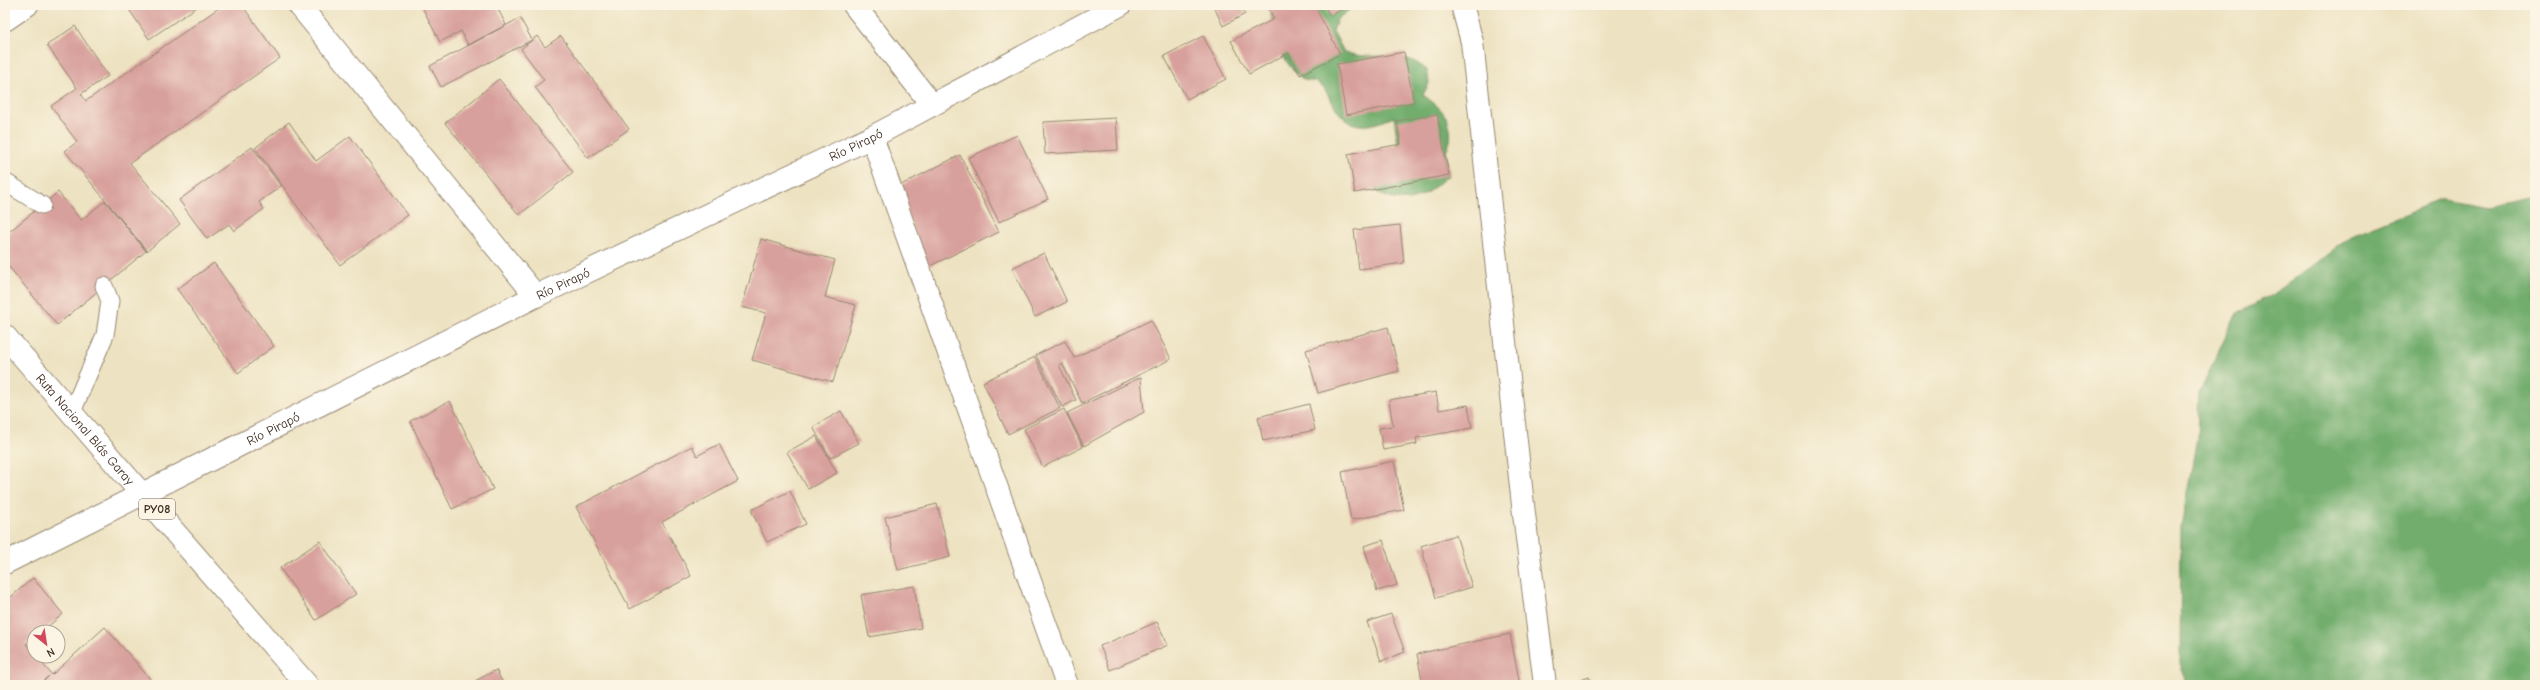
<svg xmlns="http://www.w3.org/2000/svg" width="2540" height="690" viewBox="0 0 2540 690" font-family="'Comic Neue',sans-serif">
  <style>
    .forest { fill: #72ad6d; stroke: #566c46 }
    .building { fill: #d8a09c }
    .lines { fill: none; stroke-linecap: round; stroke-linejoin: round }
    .service-casing { stroke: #948670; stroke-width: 19 }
    .minor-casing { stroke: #948670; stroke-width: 24 }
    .trunk-casing { stroke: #948670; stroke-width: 24 }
    .service { stroke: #fff; stroke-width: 17 }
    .minor { stroke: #fff; stroke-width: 22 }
    .trunk { stroke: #fff; stroke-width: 22 }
    .labels { text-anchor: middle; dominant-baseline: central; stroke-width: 4; stroke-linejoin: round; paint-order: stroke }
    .shield { fill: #fcf5e5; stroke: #75675a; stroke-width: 1 }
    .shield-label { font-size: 12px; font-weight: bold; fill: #3b2a1e }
    .street-label { font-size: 13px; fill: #3b2a1e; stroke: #fcf5e5 }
  </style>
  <rect width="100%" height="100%" fill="#fcf5e5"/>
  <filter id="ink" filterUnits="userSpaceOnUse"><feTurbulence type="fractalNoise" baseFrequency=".025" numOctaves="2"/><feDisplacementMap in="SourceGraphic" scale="8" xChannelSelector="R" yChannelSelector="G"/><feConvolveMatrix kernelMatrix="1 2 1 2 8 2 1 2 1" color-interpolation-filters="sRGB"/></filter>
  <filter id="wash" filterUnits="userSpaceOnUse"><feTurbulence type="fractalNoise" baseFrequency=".012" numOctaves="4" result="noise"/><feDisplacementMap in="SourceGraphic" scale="16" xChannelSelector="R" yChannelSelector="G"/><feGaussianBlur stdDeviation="0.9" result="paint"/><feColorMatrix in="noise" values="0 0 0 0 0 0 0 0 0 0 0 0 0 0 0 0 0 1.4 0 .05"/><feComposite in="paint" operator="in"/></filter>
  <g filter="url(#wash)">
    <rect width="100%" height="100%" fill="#ede2c1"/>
    <g class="forest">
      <path d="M1271,5H1356L1337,19L1333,31L1344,52C1374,63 1399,46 1427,70L1429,83L1423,95C1440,107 1453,118 1450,141C1449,145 1446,149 1446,153C1446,160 1448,168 1449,175C1440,182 1431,191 1421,196C1402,206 1378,197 1366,181L1377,159L1398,144L1394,117C1369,127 1350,133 1334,105C1329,97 1325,88 1318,83C1314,80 1307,82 1303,79C1281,63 1270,31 1271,5Z"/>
      <path d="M2531,196L2535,200V685H2188L2180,663L2181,527L2197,438L2199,393L2236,315L2275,293L2356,233L2442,199L2486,207Z"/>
    </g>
    <g id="blocks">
      <g class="building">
        <path d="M126,5H200L149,39Z"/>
        <path d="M223,5H242L280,58L130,163L180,224L147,251L65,151L77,142L51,106L77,88L47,45L75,26L108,76L81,94L86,101Z"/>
        <path d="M421,5H496L506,25L468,45L461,31L440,42Z"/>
        <path d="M1213,5H1240L1245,14L1223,26Z"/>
        <path d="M1267,5H1314L1340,54L1300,75L1288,53L1249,74L1231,41L1274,19Z"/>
        <path d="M1324,5H1350L1330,16Z"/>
        <path d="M520,18L532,40L441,87L430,66Z"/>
        <path d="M537,36L545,47L561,36L629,129L588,158L535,87L544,80L521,49Z"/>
        <path d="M1203,36L1226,79L1187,99L1164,56Z"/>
        <path d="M1404,52L1414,102L1346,115L1337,64Z"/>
        <path d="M499,79L573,172L519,215L445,123Z"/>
        <path d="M1437,114L1449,175L1355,193L1348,154L1401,144L1397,121Z"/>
        <path d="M1116,118L1118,150L1045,154L1043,122Z"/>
        <path d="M289,122L316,161L350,136L408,215L340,265L255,148Z"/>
        <path d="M1017,135L1048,199L999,222L968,158Z"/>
        <path d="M252,147L281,186L259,202L264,209L234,231L229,224L207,239L179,200Z"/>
        <path d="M960,155L999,232L928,267L897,187Z"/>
        <path d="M58,192L81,220L105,201L146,251L57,325L5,262V235Z"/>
        <path d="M1400,225L1404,263L1359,269L1354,230Z"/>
        <path d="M761,239L835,260L825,297L856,305L833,382L752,360L766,313L742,307Z"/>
        <path d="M1044,253L1067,302L1035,317L1012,268Z"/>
        <path d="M214,263L274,346L238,373L177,289Z"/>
        <path d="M1151,320L1171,359L1082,403L1062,363L1059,365L1076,400L1062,407L1036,355L1065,341L1074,358Z"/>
        <path d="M1388,327L1399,371L1318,393L1306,350Z"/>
        <path d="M1035,357L1060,408L1008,434L983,382Z"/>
        <path d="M1141,377L1144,412L1084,446L1067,413Z"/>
        <path d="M1436,392L1439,410L1468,405L1472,428L1416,438L1417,444L1383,450L1379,428L1393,426L1389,400Z"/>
        <path d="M450,401L493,489L452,509L410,421Z"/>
        <path d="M1309,404L1315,430L1263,441L1258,417Z"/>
        <path d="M1064,409L1083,447L1043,467L1024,429Z"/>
        <path d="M841,411L859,443L830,458L813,427Z"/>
        <path d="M816,436L837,473L808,489L787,452Z"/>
        <path d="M719,444L738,481L662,522L691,576L630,609L576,507L692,446L697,456Z"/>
        <path d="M1394,461L1404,510L1351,520L1342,472Z"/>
        <path d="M790,491L806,524L767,542L751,510Z"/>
        <path d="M937,504L950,557L898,570L885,517Z"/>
        <path d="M1456,535L1472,587L1436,598L1421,546Z"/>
        <path d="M1383,540L1397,585L1377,591L1364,546Z"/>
        <path d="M320,541L356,594L316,620L280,568Z"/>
        <path d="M33,578L63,614L41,632H34V637L26,644L52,675L105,627L151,680L145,685H40L49,676L38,685H5V602Z"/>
        <path d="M914,586L921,628L869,637L861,595Z"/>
        <path d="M1391,614L1405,652L1381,661L1367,622Z"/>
        <path d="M1157,622L1168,645L1110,670L1100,646Z"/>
        <path d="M1510,634L1520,685H1443V683L1423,685L1417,654Z"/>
        <path d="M496,670L504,685H477L475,681Z"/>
        <path d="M1589,677L1592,685H1568Z"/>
      </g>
    </g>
  </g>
  <g filter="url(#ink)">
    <use href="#blocks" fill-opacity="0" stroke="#948670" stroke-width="1"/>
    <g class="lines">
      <defs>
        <g id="service">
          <path d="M5,182L42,205"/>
          <path d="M72,412L105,335L110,301L104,286"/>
        </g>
        <g id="minor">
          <path d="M299,5L536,296"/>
          <path d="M854,5L932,105"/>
          <path d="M1462,5L1472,42L1524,514L1545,685"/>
          <path d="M5,20L27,5"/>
          <path d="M872,137L1067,685"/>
          <path id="s1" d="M5,563L536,296L872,137L1120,5"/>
        </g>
        <g id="trunk">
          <path id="s2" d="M5,336L307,685"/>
        </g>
      </defs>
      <use href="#service" class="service-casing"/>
      <use href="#minor" class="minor-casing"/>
      <use href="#trunk" class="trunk-casing"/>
      <use href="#service" class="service"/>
      <use href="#minor" class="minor"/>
      <use href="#trunk" class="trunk"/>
    </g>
  </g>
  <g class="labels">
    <rect class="shield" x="139" y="499" width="36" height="20" rx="3"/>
    <g class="shield-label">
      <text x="157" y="509">PY08</text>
    </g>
    <g class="street-label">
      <text stroke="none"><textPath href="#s1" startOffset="948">Río Pirapó</textPath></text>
      <text stroke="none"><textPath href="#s1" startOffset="624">Río Pirapó</textPath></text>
      <text stroke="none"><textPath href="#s2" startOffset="123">Ruta Nacional Blás Garay</textPath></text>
      <text stroke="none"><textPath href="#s1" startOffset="300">Río Pirapó</textPath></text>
    </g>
  </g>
  <rect width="2540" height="690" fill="none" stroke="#fcf5e5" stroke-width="20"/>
  <g transform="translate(46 644) rotate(150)"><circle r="19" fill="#fcf5e5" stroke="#afa495"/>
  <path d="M0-3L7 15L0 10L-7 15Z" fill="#d1495b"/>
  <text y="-6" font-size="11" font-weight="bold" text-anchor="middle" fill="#3b2a1e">N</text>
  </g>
</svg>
